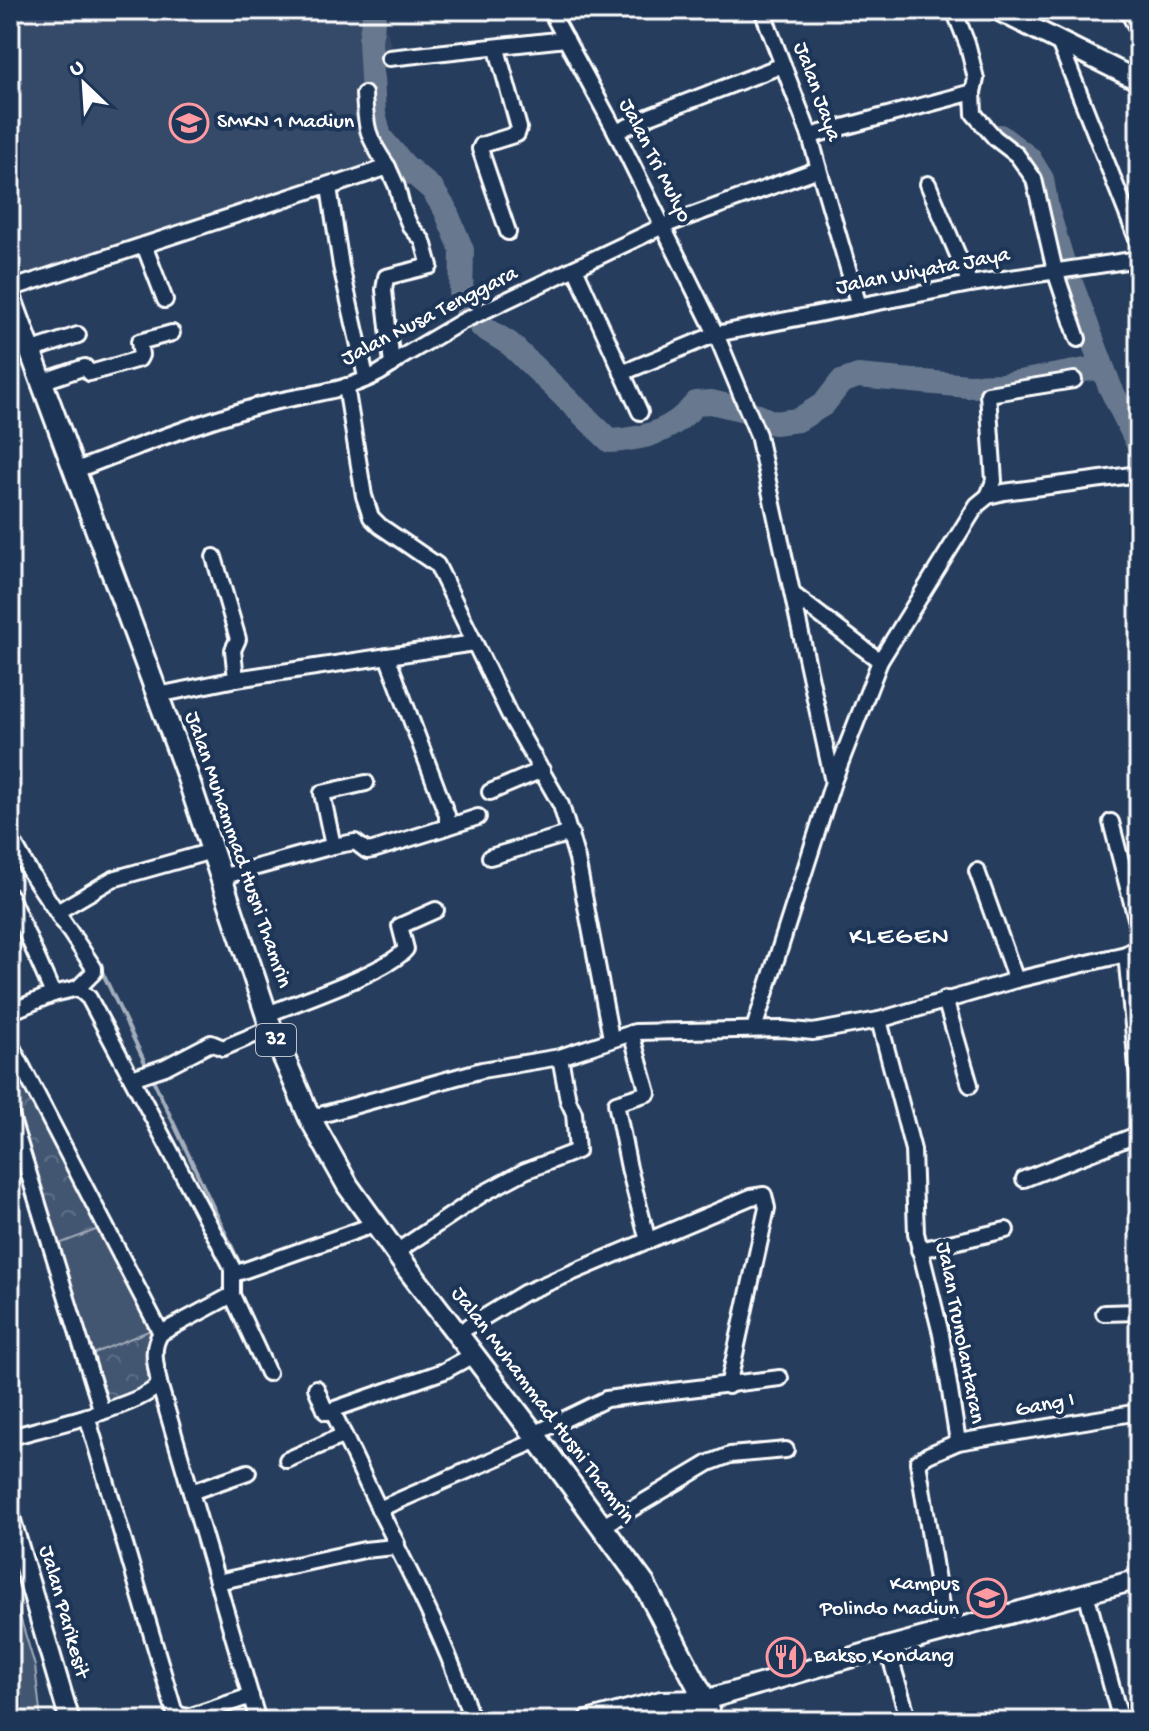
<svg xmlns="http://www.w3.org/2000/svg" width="1149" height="1731" viewBox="0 0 1149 1731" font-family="'Gochi Hand',sans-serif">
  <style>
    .built { fill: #344a68 }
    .park { fill: url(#park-crowns); stroke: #a0aab8; stroke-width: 2 }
    .pitch { fill: #425672; stroke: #a0aab8; stroke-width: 2 }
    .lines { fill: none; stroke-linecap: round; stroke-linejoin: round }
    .stream { stroke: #a4aebb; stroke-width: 4 }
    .river { stroke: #67788e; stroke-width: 24 }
    .minor-casing { stroke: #fff; stroke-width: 20 }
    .major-casing { stroke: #fff; stroke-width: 24 }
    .highway-casing { stroke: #fff; stroke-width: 26 }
    .minor { stroke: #1d3557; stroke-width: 14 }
    .major { stroke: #1d3557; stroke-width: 18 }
    .highway { stroke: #1d3557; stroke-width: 20 }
    .labels { text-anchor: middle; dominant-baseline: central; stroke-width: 8; stroke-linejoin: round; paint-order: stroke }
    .shield { fill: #1d3557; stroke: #bbc2cd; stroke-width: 2 }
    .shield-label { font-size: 20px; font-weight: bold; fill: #fff }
    .street-label { font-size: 22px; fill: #fff; stroke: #1d3557 }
    .poi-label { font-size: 22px; fill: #fff; stroke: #1d3557; text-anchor: start }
    .quarter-label { font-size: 26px; letter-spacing: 2px; fill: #fff; stroke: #1d3557 }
  </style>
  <defs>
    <pattern id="park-crowns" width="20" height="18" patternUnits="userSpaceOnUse" patternTransform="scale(2)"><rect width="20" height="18" fill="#425672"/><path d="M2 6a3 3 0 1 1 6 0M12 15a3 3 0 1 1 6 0" fill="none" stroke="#5e6f87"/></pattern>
  </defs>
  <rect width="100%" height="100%" fill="#263d5e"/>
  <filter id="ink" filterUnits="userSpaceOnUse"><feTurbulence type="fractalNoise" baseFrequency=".0125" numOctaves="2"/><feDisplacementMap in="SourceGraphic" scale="16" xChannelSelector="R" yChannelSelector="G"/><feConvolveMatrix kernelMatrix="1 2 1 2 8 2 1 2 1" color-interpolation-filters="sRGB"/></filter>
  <g filter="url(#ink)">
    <path class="built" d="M49,10H380L394,54L361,82L377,165L26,280L10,217V22Z"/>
    <path class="park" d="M10,1052L50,1124L151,1330L146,1350L149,1385L105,1405L10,1094Z"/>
    <g class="pitch">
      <path d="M101,1228L151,1330L90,1355L56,1245Z"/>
      <path d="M10,1584L35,1666L41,1721H10Z"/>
    </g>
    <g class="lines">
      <g class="stream">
        <path d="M26,852L61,905"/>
        <path d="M98,963L241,1266"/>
      </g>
      <g class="river">
        <path d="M375,10L370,40L374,114L380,137L405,166L432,189L445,209L462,250L461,300L481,326L510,344L610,441C646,439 673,431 696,403L711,402L745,410L774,423L798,420L824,404L841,382L858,376L968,386L1002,385L1102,367"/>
        <path d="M1000,136L1029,158L1042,179L1047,209L1062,259L1110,387L1139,446"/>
      </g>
      <defs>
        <g id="minor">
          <path d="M550,10L616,132L716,334L758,435L833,782"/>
          <path d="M954,10L968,46L976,79L973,92L974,114L995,138L1017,155L1034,179L1055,271L1078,339"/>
          <path d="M1127,10L1139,32"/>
          <path d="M1059,42L1139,244"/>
          <path d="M497,49L519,128L517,134L482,145L480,149L508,232"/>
          <path d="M389,58L566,39"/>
          <path d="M364,94C366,129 367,137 388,167"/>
          <path d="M616,132L650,116L783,65"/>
          <path d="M810,136L973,92"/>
          <path d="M819,169L859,306"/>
          <path d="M928,184L970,284"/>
          <path d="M144,245L165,300"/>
          <path d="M575,268L640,412"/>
          <path d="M10,289L333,183"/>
          <path d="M30,351L78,335"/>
          <path d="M622,373L716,334L970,284L1139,259"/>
          <path d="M366,377L341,266L329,187L388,167L397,187L402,207L410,226L423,241L430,266L386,277L384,290L392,365"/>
          <path d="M41,382L85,367L90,373L139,359L141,355L139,342L172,333"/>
          <path d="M346,386L364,496L371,517L380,526L437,565L509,714L561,805L577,859L611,1038"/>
          <path d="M74,471C135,447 197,423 261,405C306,393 364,392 400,358L463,321L663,226L819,169L810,136L762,10"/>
          <path d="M988,496L994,481L988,394L1074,380"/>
          <path d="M214,557L238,639L233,650L236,679"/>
          <path d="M794,595L880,661"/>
          <path d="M158,695L236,679L474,643"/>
          <path d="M490,792L542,770"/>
          <path d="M1111,822L1139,930"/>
          <path d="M447,827L478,817"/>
          <path d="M10,836L28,869L94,968V972L78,988"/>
          <path d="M333,846L355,842L367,851L373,850L447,827V815L387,656"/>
          <path d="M490,857L571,833"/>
          <path d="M977,871L1016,980"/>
          <path d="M221,877L333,846L322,793L366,783"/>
          <path d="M10,896L53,994"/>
          <path d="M57,912L113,879L212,851"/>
          <path d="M1126,954L1139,1087"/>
          <path d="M78,988L89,998L232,1267V1295L161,1333C150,1349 156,1365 159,1383L258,1721"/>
          <path d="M945,999L970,1085"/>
          <path d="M10,1012L53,994L78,988"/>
          <path d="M268,1014C297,1002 389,971 406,949L400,926L436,910"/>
          <path d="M879,1020L913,1150L916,1233L941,1334L958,1442"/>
          <path d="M754,1029L833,782L880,661L977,505L988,496L1004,492L1139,474"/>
          <path d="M631,1033L648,1093L616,1103L629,1168L648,1241"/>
          <path d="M10,1043L161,1333"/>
          <path d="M132,1078L165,1067L211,1043L223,1048L271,1028"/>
          <path d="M10,1113L102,1412"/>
          <path d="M310,1118L482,1070L560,1057L635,1032L783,1029L813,1032L879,1020L1016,980L1126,954L1139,946"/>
          <path d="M1024,1179L1139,1134"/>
          <path d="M919,1250L1006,1230"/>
          <path d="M396,1252L484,1193L525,1171L577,1151L574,1113L568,1100L560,1057"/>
          <path d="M234,1274L376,1224"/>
          <path d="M232,1295L268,1373"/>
          <path d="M1104,1313L1139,1312"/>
          <path d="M458,1333L524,1293L751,1197L764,1195L767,1208L728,1386"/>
          <path d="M316,1388L326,1412L332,1410L379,1509"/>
          <path d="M332,1410L444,1371L473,1355"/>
          <path d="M87,1416L174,1710L179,1715L188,1717L251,1696"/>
          <path d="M534,1434L606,1399L780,1378"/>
          <path d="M10,1437C38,1429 148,1405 159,1383"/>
          <path d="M287,1460L344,1435"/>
          <path d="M191,1492L248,1472"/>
          <path d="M603,1526L709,1463L730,1455L786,1450"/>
          <path d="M396,1545C425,1602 453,1660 472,1721"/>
          <path d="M217,1582L364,1550L395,1547L397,1544L379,1509L538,1440"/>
          <path d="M1086,1593L1121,1721"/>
          <path d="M945,1631L918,1462L928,1455L958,1442L1139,1412"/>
          <path d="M887,1647L909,1721"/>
        </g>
        <g id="major">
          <path d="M997,10L1139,81"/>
          <path d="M10,1517L70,1721"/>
          <path d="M587,1721L661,1701L702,1700"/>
          <path d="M660,1721L705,1700L887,1647L1139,1579"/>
        </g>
        <path id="highway" d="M10,296L186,772L271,1028L310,1118L348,1186L404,1264L534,1434L644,1584L705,1700L711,1721"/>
      </defs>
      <use href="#minor" class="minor-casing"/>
      <use href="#major" class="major-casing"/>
      <use href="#highway" class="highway-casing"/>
      <use href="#minor" class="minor"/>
      <use href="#major" class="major"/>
      <use href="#highway" class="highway"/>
    </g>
  </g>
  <defs>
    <symbol id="school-ring" viewBox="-11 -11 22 22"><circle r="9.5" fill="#1d3557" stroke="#ff9aa2" stroke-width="1.5"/><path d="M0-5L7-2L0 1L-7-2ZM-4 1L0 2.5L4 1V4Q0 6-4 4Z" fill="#ff9aa2"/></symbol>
    <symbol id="restaurant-ring" viewBox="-11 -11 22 22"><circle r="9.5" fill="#1d3557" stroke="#ff9aa2" stroke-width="1.5"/><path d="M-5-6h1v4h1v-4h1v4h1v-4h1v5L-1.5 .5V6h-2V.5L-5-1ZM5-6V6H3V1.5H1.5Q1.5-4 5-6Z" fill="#ff9aa2"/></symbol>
  </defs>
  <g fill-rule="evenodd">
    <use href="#school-ring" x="167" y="101" width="44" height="44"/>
    <use href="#school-ring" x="965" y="1576" width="44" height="44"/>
    <use href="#restaurant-ring" x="764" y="1635" width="44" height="44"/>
  </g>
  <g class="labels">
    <rect class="shield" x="256" y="1024" width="40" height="32" rx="6"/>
    <g class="shield-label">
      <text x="276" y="1040">32</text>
    </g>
    <g class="street-label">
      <text transform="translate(816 92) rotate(70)">Jalan Jaya</text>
      <text transform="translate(654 161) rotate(63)">Jalan Tri Mulyo</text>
      <text transform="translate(923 272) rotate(-11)">Jalan Wiyata Jaya</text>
      <text transform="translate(430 317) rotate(-27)">Jalan Nusa Tenggara</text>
      <text transform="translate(237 850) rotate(71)">Jalan Muhammad Husni Thamrin</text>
      <text transform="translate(959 1333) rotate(79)">Jalan Trunolantaran</text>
      <text transform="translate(542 1406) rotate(53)">Jalan Muhammad Husni Thamrin</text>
      <text transform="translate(1045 1406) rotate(-11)">Gang I</text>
      <text transform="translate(63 1612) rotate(74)">Jalan Parikesit</text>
    </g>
    <g class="poi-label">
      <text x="217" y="123">SMKN 1 Madiun</text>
      <text x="959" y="1585" text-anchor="end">Kampus<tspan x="959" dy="25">Polindo Madiun</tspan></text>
      <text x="814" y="1657">Bakso Kondang</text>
    </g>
    <g class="quarter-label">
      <text x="900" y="938">KLEGEN</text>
    </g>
  </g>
  <rect width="1149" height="1731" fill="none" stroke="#1d3557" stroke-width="40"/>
  <rect x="20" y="20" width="1109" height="1691" fill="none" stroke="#fff" stroke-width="3" filter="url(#ink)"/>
  <g transform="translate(84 84) rotate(335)" stroke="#1d3557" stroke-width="6" paint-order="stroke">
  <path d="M0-6L14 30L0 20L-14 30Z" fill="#ffffff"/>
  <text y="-12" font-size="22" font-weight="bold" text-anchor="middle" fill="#ffffff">U</text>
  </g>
</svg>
